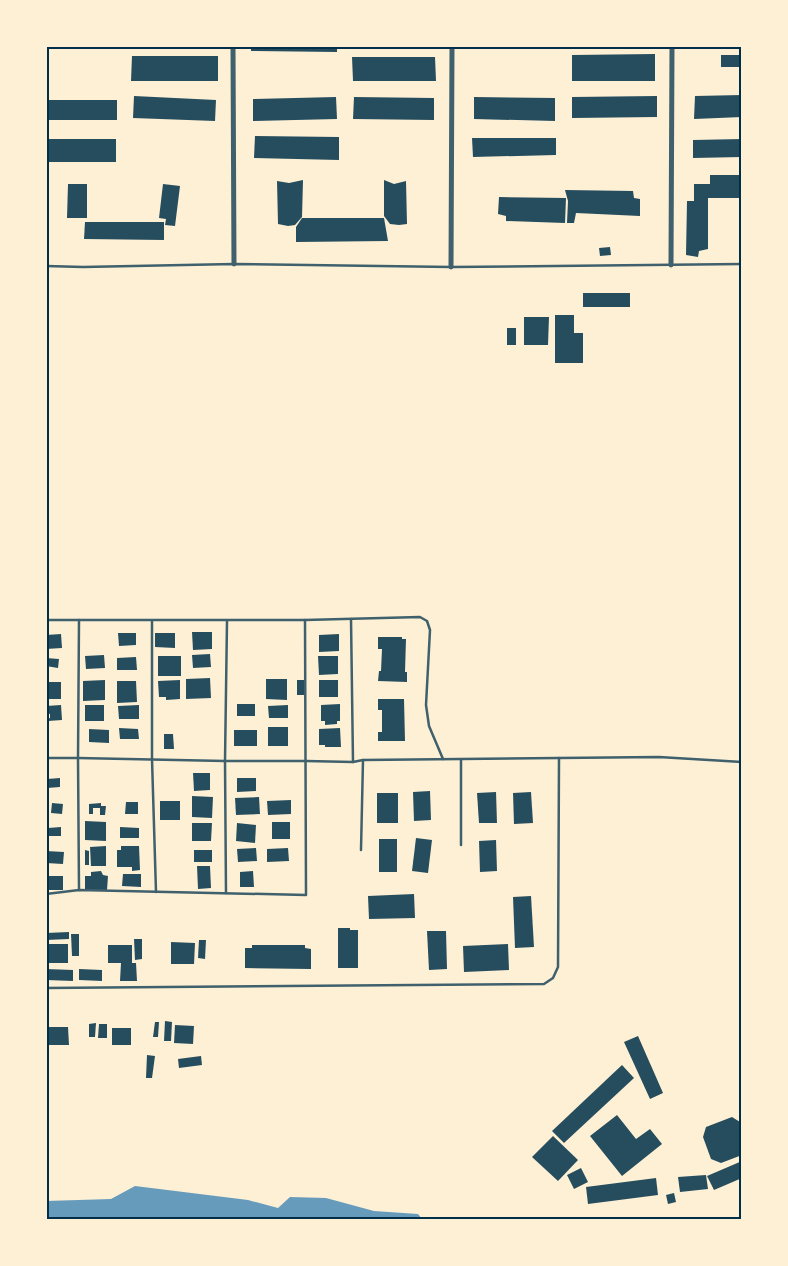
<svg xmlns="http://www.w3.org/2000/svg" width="788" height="1266" viewBox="0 0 788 1266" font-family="'Open Sans',sans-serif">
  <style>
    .water { fill: #669bbc }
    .building { fill: #264d5e }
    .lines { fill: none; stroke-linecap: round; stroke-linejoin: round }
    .service { stroke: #3f606c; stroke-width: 2.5 }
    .minor { stroke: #3f606c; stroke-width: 5 }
    .neatline { fill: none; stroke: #003049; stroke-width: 2 }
  </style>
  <rect width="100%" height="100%" fill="#fdf0d5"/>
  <path class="water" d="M135,1186L248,1200L278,1208L290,1197L326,1198L374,1211L418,1214L423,1220H46V1201L111,1199Z"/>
  <g class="building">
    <rect x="46" y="46" width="71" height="3"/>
    <path d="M251,46H337V52L251,51Z"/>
    <path d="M655,54V81H572V55Z"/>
    <rect x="721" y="55" width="21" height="12"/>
    <path d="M132,56H218V81H131Z"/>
    <path d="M352,57H435L436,81H353Z"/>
    <path d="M742,95V117L694,119L695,96Z"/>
    <path d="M134,96L216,100L215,121L133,118Z"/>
    <path d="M657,96V117L572,118V97Z"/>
    <path d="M336,97L337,119L253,121V99Z"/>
    <path d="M354,97L434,98V120L353,119Z"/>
    <path d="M474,97L555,98V121L474,119Z"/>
    <rect x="46" y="100" width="71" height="20"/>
    <path d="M255,136L339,137V160L254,158Z"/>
    <path d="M472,138H556V155L473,157Z"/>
    <rect x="46" y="139" width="70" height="23"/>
    <path d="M742,139V157L693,158V140Z"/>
    <path d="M710,175H742V198H708V249L699,251L698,257L686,255L687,201H694V184H710Z"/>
    <path d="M303,180L302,217L295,225L288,226L278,224L277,181L289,183Z"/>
    <path d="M384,180L394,184L406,181L407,224L399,225L390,224L384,216Z"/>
    <path d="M68,184H87V218H67Z"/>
    <path d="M163,184L180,186L175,226L165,225L166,219L159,218Z"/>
    <path d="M565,190L633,191L634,198L640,199V216L576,213L574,223H567L568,201Z"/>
    <path d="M499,197L566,198L565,223L506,221V216L498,214Z"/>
    <path d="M302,218H384L388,241L296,242V227Z"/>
    <path d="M85,222H164V240L84,239Z"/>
    <path d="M610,247L611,255L600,256L599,248Z"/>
    <rect x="583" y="293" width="47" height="14"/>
    <path d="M555,315H574V333H583V363H555Z"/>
    <path d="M524,317H549L548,345H524Z"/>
    <rect x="507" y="328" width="9" height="17"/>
    <path d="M192,632H212V649L193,650Z"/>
    <path d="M118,633H136V645L119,646Z"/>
    <path d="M155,633H175V648L155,647Z"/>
    <path d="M61,634L62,648L46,649V635Z"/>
    <path d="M339,634V651L319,652V635Z"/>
    <path d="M378,637H402V639H406L405,672H407V682L378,681L379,671H381L382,649H378Z"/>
    <path d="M210,654L211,667L193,668L192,655Z"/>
    <path d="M104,655L105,668L86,669L85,656Z"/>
    <rect x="158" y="656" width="23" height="20"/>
    <path d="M318,656H338V674L319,675Z"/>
    <path d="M136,657L137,670H117V658Z"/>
    <path d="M46,658L59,659L58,668L46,666Z"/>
    <path d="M210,678L211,698L186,699V679Z"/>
    <path d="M266,679H287V700L266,699Z"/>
    <path d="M105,680V700L83,701V681Z"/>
    <path d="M180,680V699L166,700V697H159L158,681Z"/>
    <rect x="297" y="680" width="7" height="15"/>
    <rect x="319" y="680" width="19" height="17"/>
    <path d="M117,681H136L137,702L117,703Z"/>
    <rect x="46" y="682" width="15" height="17"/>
    <path d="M378,699H404L405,741H378V732H382V710H378Z"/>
    <rect x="237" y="704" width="18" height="12"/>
    <path d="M340,704V721H337V724L325,725V721H321V705Z"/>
    <path d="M61,705L62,720L48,721V719L50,718V714L46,713V706Z"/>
    <rect x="85" y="705" width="19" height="16"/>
    <path d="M139,705V719H119L118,706Z"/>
    <path d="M288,705V718H269L268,706Z"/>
    <rect x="268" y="727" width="20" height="19"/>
    <path d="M119,728L138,729L139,739H120Z"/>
    <path d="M340,728L341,747H325V745H319V729Z"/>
    <path d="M89,729L109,730V743L89,742Z"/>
    <rect x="234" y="730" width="23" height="16"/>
    <path d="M164,734H173L174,749H164Z"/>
    <path d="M193,773H210V790L194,791Z"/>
    <path d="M60,778V787L47,788V779Z"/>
    <path d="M237,778H256V791L237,792Z"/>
    <path d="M430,791L431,820L414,821L413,792Z"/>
    <path d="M496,792L497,823H479L477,793Z"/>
    <path d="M531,792L533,823L514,824L513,793Z"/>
    <rect x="377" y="793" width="21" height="30"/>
    <path d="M192,796L213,797L212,818L192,817Z"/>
    <path d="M259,797L260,814L236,815L235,798Z"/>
    <path d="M291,800V814L268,815L267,801Z"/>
    <rect x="160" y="801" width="20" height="19"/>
    <path d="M126,802H138V814H125Z"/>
    <path d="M52,803L63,804L62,814L51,813Z"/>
    <path d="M101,803V806H106L105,815H100V808H93V814H89V804Z"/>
    <path d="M85,821L106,822V841L85,840Z"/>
    <rect x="272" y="822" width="18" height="17"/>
    <path d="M192,823H212L211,841H192Z"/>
    <path d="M237,823L256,825L255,843L236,841Z"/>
    <path d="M61,827V836H48V828Z"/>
    <path d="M120,827L139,828V838H120Z"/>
    <path d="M416,838L432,840L428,873L412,871Z"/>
    <rect x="379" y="839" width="18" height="33"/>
    <path d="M496,840L497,871L480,872L479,841Z"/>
    <path d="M106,846V866H91L90,847Z"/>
    <path d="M121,846H139L140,870L132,871V867H117V850H121Z"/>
    <path d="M256,848L257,861L238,862L237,849Z"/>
    <path d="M288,848L289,861L267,862V849Z"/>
    <path d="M85,850L89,851V865H85Z"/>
    <rect x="194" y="850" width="18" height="12"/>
    <path d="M46,851L64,852L63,864L46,863Z"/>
    <path d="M197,866H210L211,888L198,889Z"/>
    <path d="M101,871L103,875L108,876L107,890H85V876H91V872Z"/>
    <path d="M253,871L254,887H240V872Z"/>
    <path d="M123,874H141V887L122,886Z"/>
    <rect x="46" y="876" width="17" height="14"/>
    <path d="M414,894L415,918L369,919L368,896Z"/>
    <path d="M531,896L534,947L515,948L513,897Z"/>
    <path d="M338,928H350V930H358V968H338Z"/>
    <path d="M427,931H446L447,969L429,970Z"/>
    <path d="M69,932V939L46,940V933Z"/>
    <path d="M71,934H79V956H72Z"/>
    <path d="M134,939H142V959L135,960Z"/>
    <path d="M199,940H206L205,959L198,958Z"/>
    <path d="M171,942L195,943L194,964H171Z"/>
    <rect x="46" y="944" width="22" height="19"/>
    <path d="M508,944L509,970L464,972L463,946Z"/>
    <path d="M108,945H132V963H136L137,981H120L121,963H108Z"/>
    <path d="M252,945H305V948L311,949V969L245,968V948H252Z"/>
    <path d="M46,969L73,970V981L46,980Z"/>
    <path d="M79,969L102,970V981L79,980Z"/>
    <path d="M165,1021L172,1022L171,1041H164Z"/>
    <path d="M155,1022H159L158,1037H153Z"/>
    <path d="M96,1023L95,1037H89V1024Z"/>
    <path d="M99,1024H107V1038H98Z"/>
    <path d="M175,1025L194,1026L193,1044L174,1043Z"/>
    <path d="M47,1027H68L69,1045H47Z"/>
    <rect x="112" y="1028" width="19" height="17"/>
    <path d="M638,1036L663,1093L650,1099L624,1042Z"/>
    <path d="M147,1055L155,1056L152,1078H146Z"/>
    <path d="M201,1056L202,1065L179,1068L178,1059Z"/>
    <path d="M622,1065L634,1078L564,1143L552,1131Z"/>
    <path d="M617,1115L636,1139L650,1129L662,1144L622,1176L590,1136Z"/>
    <path d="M732,1117L740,1122L742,1127V1155L721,1163L711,1159L703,1137L706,1127Z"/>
    <path d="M553,1136L578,1160L558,1181L532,1157Z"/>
    <path d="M742,1161V1178L714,1190L707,1176Z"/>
    <path d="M581,1168L588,1182L574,1189L567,1175Z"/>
    <path d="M706,1175L708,1189L680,1192L678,1177Z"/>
    <path d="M656,1178L658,1195L588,1204L586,1187Z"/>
    <path d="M674,1193L676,1202L668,1204L666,1195Z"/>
  </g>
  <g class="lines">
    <g class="service">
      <path d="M46,266L83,267L234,264L451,267L742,264"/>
      <path d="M351,619L353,762"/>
      <path d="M46,620H305L420,617L427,621L430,630L426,705L429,726L443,759"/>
      <path d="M152,621V759L156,892"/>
      <path d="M46,758H78L225,761H306L353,762L363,760L659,757L742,762"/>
      <path d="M461,760V845"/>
      <path d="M361,850L363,760"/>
      <path d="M79,890L78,758L79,620"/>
      <path d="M226,893L225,761L227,621"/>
      <path d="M46,894L79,890L306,895L305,620"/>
      <path d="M46,988L544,984L553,978L558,967L559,758"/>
    </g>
    <g class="minor">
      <path d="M233,46L234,264"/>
      <path d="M671,265L672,46"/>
      <path d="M451,267L452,46"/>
    </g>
  </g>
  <rect width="788" height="1266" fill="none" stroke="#fdf0d5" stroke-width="95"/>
  <rect x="48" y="48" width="692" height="1170" class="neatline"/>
</svg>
